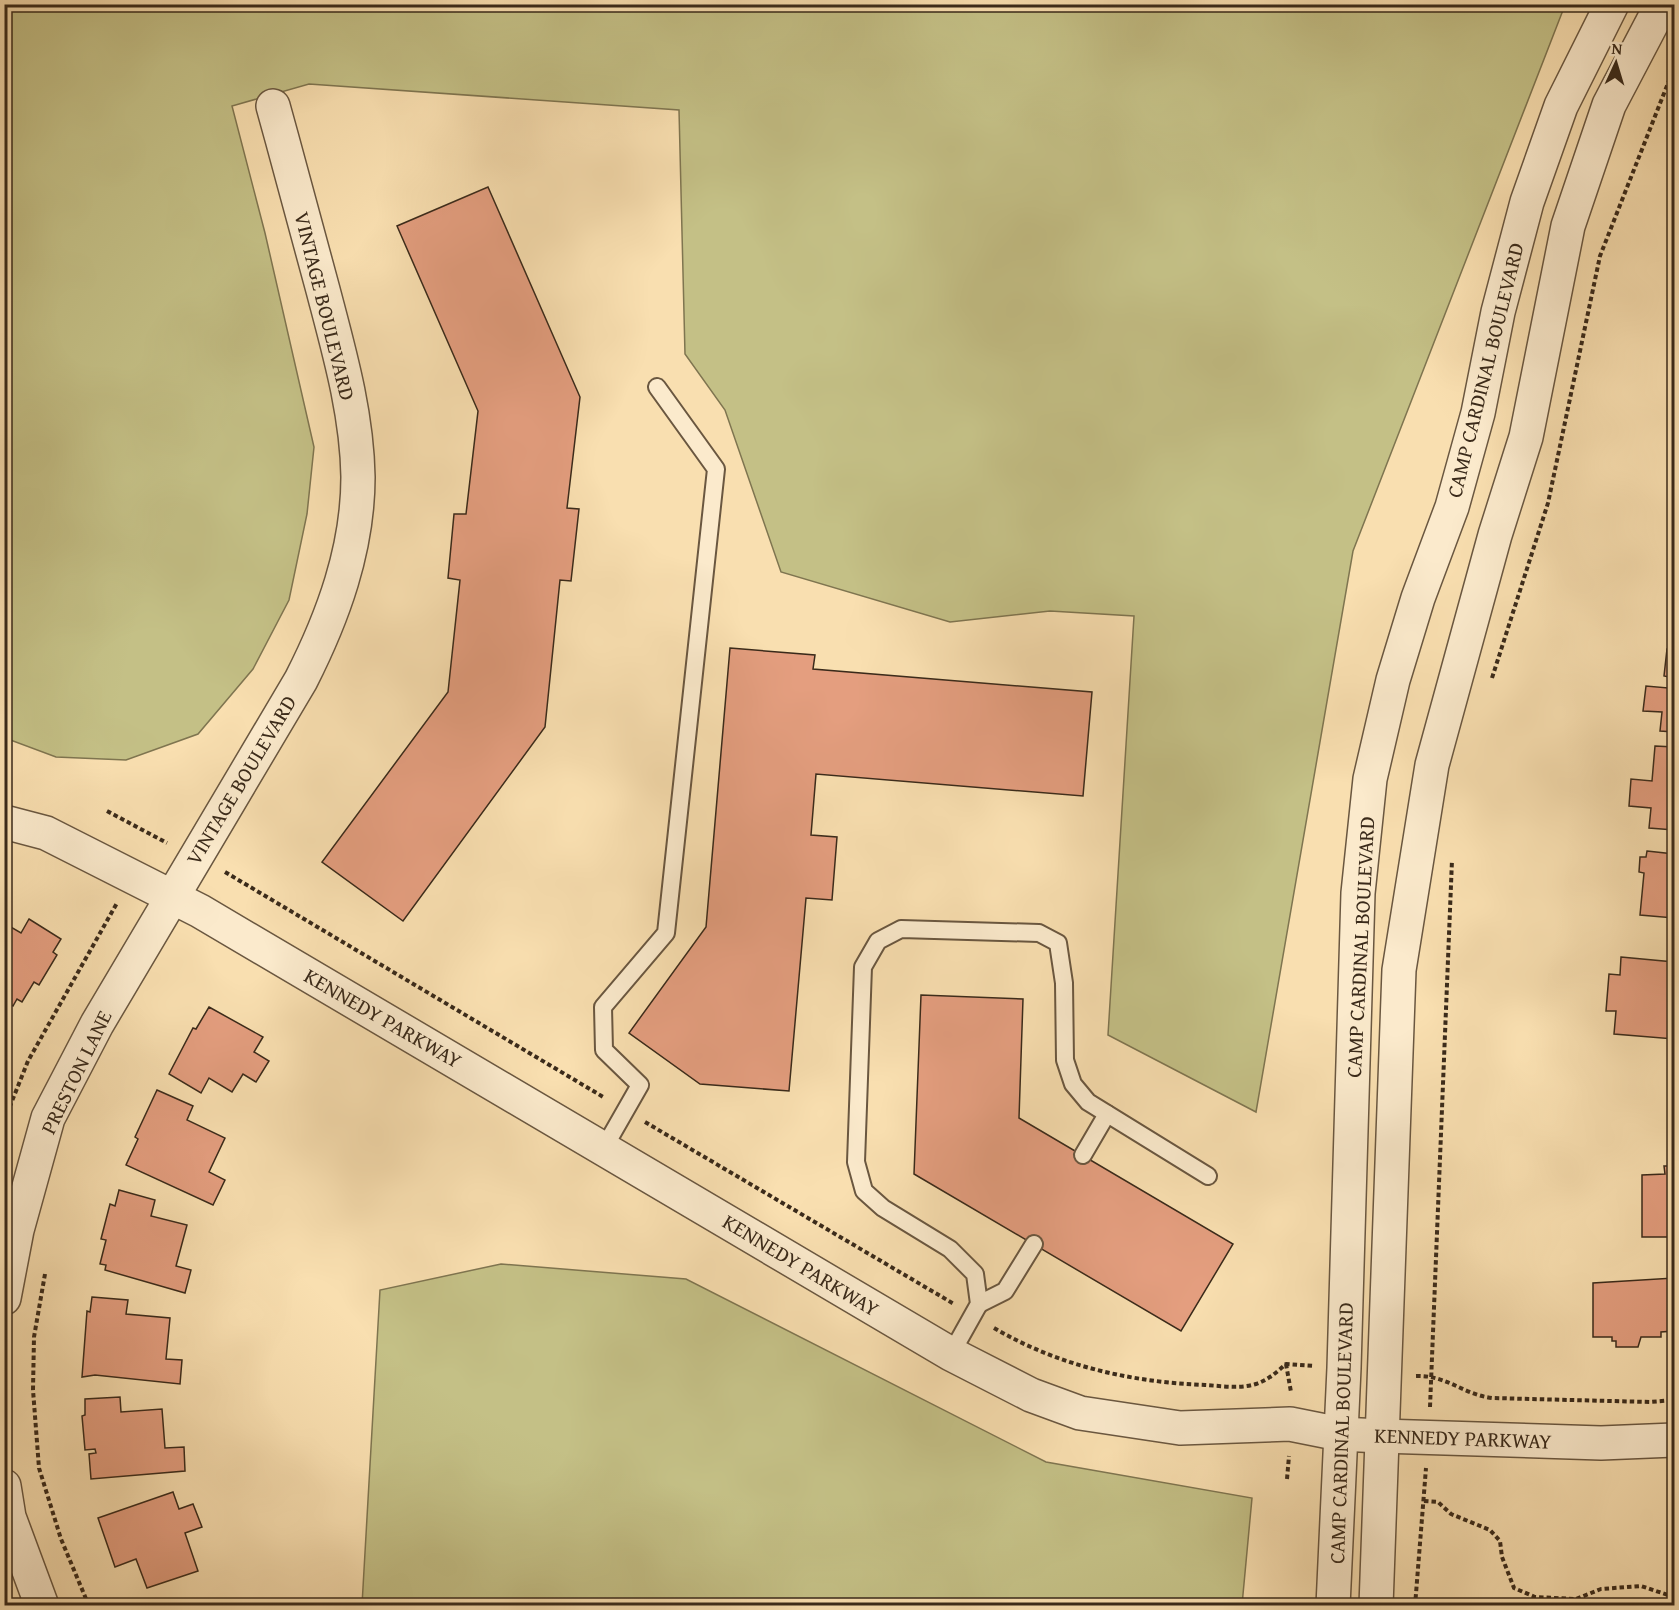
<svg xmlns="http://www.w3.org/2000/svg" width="1679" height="1610" viewBox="0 0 1679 1610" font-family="'Gentium Book Plus',serif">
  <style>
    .green { fill: #c4c086; stroke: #7f7550; stroke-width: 1.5 }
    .building { fill: #e49e7f; stroke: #3a2a1a; stroke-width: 1.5 }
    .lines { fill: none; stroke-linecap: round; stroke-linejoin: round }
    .service-casing { stroke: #6a5740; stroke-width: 20 }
    .minor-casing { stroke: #6a5740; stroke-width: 36 }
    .tertiary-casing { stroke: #6a5740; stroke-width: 36 }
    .path { stroke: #3a2a1a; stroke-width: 4; stroke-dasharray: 4.5 3; stroke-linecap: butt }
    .service { stroke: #fbeacc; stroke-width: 16 }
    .minor { stroke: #fbeacc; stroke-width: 33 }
    .tertiary { stroke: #fbeacc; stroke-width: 33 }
    .labels { text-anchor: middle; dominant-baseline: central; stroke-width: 6; stroke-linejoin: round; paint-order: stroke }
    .street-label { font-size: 21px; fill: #3a2a1a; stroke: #fbeacc }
  </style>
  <rect width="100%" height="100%" fill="#f9dfb0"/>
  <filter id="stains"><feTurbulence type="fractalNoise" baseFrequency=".00333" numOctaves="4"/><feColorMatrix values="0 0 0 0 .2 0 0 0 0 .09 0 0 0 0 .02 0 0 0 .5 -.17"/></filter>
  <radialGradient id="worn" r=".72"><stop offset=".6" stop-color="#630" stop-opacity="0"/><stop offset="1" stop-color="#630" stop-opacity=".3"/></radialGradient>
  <g class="green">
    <path d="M4,5H1565L1353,551L1256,1112L1108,1035L1134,616L1050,611L950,622L781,572L725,410L685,354L679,110L309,84L232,106L265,233L314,447L307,514L289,600L253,669L198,734L126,760L56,757L5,738Z"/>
    <path d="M501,1264L686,1279L1046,1462L1252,1498L1242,1605H362L380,1290Z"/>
  </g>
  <g class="building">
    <path d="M488,187L580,397L567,508L579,509L571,581L560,580L545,727L403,921L322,862L448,692L460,580L448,578L454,514H466L478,411L397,226Z"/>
    <path d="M730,648L815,655L813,669L1092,692L1083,796L816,774L811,835L837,837L832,900L806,898L789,1091L700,1084L629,1033L706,927Z"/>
    <path d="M1667,649H1674V732L1660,731L1662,712L1643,711L1646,686L1668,688L1669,677L1664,676Z"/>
    <path d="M1655,746L1674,747V830L1649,828L1651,808L1629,806L1631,779L1652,781Z"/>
    <path d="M1647,851L1674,854V918L1640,915L1644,873L1639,872L1640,857H1646Z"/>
    <path d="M29,919L61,939L53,952L57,955L39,985L34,982L22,1002L17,999L13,1006L4,1001V923L21,933Z"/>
    <path d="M1621,957L1674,962V1039L1614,1034L1616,1011H1606L1609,974L1620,975Z"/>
    <path d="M921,995L1023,999L1019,1118L1233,1244L1181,1331L914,1174Z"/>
    <path d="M209,1007L263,1037L254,1052L269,1061L256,1082L243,1074L232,1092L209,1078L201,1093L169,1074L193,1028L196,1029Z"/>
    <path d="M157,1090L193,1106L187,1120L225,1138L209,1172L225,1180L213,1205L126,1165L138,1139L135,1137Z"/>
    <path d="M1664,1166H1674V1237H1642V1175L1665,1174Z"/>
    <path d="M119,1190L155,1200L151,1216L187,1225L176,1266L191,1270L185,1293L105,1270L106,1265L100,1264L106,1240L101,1239L110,1204L115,1206Z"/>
    <path d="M1674,1278V1331L1661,1332V1337H1641L1638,1347H1616V1341H1612V1337H1593V1283Z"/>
    <path d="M92,1297L128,1300L126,1314L170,1318L166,1359L182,1360L180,1384L95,1375L82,1377L87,1311L90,1312Z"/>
    <path d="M120,1397L121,1412L162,1409L165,1448L184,1447L185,1471L91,1479L89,1454L96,1453L95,1449L85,1450L82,1416L85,1415V1399Z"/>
    <path d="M173,1492L179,1509L193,1504L202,1527L185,1533L198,1571L147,1588L136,1559L115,1567L98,1518Z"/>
  </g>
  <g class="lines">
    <defs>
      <g id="service">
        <path d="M604,1148L640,1085L604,1050L603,1007L666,933L716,469L657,387"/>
        <path d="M1083,1155L1107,1114"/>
        <path d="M979,1304L1005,1291L1034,1244"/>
        <path d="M951,1354L979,1304L975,1274L950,1249L883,1208L864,1191L856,1162L863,967L878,941L901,929L1039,933L1058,943L1064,983L1065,1060L1073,1084L1088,1102L1208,1176"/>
      </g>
      <g id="minor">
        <path d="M4,822L46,833L200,911L951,1354L1031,1395L1080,1413L1180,1428L1290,1424L1340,1434L1381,1436L1601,1443L1674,1440"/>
        <path d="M4,1298L17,1230L48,1118L97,1024L301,680C333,617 358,549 358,477C357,413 339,351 323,290C306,228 290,167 273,106"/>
        <path d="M4,1486L9,1517L42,1606"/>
      </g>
      <g id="tertiary">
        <path d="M1333,1606L1344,1368L1358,893L1370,779L1393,680L1418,598L1452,507L1478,413L1498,312L1527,202L1561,106L1612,4"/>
        <path d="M1376,1606L1399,970L1432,765L1495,535L1526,437L1568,226L1609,105L1662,4"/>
      </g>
    </defs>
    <use href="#service" class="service-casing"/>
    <use href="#minor" class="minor-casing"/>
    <use href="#tertiary" class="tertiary-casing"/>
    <g class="path">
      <path d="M1492,678L1548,503L1600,256L1674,68"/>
      <path d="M107,811L167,843"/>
      <path d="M225,872L605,1098"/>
      <path d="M4,1121L28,1061L117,903"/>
      <path d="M645,1122L954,1304"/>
      <path d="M45,1274L34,1337L33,1390L39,1468L61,1539L89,1606"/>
      <path d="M994,1328C1059,1366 1130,1382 1205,1385C1222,1386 1240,1389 1256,1384C1268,1380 1277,1372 1286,1364L1314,1366"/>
      <path d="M1286,1364L1291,1392"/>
      <path d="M1416,1376C1447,1375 1462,1394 1492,1398L1650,1402L1674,1400"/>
      <path d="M1430,1407L1452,860"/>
      <path d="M1287,1479L1289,1456"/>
      <path d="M1424,1501L1438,1502L1451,1514L1490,1530L1500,1541L1502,1557L1514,1588L1535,1597L1576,1599L1601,1589L1641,1586L1674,1597"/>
      <path d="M1415,1606L1426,1468"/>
    </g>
    <use href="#service" class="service"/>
    <use href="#minor" class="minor"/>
    <use href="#tertiary" class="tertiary"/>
  </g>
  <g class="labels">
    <g class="street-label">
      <text transform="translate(325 306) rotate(76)">VINTAGE BOULEVARD</text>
      <text transform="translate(1485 370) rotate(-76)">CAMP CARDINAL BOULEVARD</text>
      <text transform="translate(241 780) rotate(-59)">VINTAGE BOULEVARD</text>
      <text transform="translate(1360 947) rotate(-87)">CAMP CARDINAL BOULEVARD</text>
      <text transform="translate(383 1018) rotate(30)">KENNEDY PARKWAY</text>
      <text transform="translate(76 1072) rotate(-64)">PRESTON LANE</text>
      <text transform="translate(801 1265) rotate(31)">KENNEDY PARKWAY</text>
      <text transform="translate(1341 1433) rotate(-88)">CAMP CARDINAL BOULEVARD</text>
      <text transform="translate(1463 1438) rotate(2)">KENNEDY PARKWAY</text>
    </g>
  </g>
  <rect width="1679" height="1610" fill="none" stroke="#f9dfb0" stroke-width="24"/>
  <rect x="6" y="6" width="1667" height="1598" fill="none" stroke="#3a2a1a" stroke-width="3"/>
  <rect x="12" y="12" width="1655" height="1586" fill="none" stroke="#3a2a1a" stroke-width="1.5"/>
  <g transform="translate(1616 63) rotate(4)" stroke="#fbeacc" stroke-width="4.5" paint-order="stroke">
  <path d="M0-4.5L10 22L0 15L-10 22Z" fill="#3a2a1a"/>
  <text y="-9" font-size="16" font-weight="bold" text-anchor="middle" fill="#3a2a1a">N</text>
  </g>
  <rect width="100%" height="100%" filter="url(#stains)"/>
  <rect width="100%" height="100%" fill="url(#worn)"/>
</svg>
